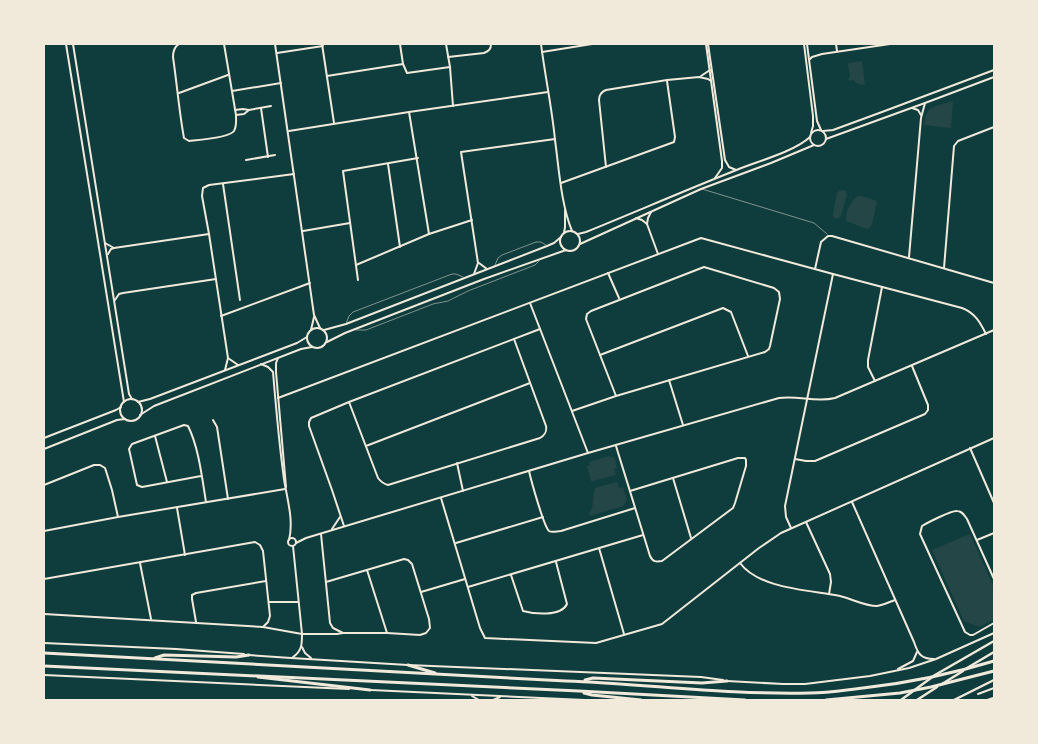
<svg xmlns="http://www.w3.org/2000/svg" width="1038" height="744" viewBox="0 0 1038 744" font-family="'Open Sans',sans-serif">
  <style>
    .green { fill: #244646 }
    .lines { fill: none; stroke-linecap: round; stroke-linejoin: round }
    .service { stroke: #f1e9da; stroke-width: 0.5 }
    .minor { stroke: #f1e9da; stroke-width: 2 }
    .tertiary { stroke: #f1e9da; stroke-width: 2 }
    .secondary { stroke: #f1e9da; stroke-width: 2.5 }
    .primary { stroke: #f1e9da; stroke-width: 2.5 }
    .motorway { stroke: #f1e9da; stroke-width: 3 }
  </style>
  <rect width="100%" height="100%" fill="#0f3d3e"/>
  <g class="green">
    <path d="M862,61L865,85L858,84L853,80L850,81L848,80L850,76L848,65L849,63Z"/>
    <path d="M952,101L953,102L951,128L924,125C926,105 935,107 952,101Z"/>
    <path d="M840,190L846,191L847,195L841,216L837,219L833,217V213L837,193Z"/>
    <path d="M858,196H861L877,201L872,224L870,227L867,229L846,221C845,212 850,202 858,196Z"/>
    <path d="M609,456L615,458L617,468L614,469L616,475L593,481H591L587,466L590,465L589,462Z"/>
    <path d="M617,482L619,488L623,487L627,500L623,506L590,516L589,513C595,506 592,497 595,488Z"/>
    <path d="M970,534L994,588V619L979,627L964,621L932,550Z"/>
  </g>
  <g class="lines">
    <g class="service">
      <path d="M702,189L814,223L827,234"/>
      <path d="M495,265L498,258L502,255L536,242H541L546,245"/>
      <path d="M346,324L349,316L353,312L452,274H456L463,277"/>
      <path d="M356,330H366L433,304L448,301L468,291L535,265L539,261"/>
    </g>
    <g class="minor">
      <path d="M66,44L124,402"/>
      <path d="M73,44L129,394L132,399"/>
      <path d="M179,44C174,47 173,51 173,57C177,84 179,111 184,138L189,141C198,140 229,138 234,131C237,126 236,120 236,115L224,44"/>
      <path d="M275,44L314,315L320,328"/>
      <path d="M322,44L334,123"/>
      <path d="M400,44L403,64L407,73L450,67"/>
      <path d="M446,44L450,67L453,106"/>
      <path d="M541,44C545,76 552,108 555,140C559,169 561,204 572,231"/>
      <path d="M706,44L722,161V168L715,178"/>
      <path d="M708,44L725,160L729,167L736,170"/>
      <path d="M804,44L813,116V126L811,133"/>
      <path d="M807,44L817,121L821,130"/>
      <path d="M836,44L837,51"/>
      <path d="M542,52L592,44"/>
      <path d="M277,53L323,46"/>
      <path d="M448,57L484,53C489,51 491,49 491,44"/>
      <path d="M810,59L812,57L822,54L890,44"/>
      <path d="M327,76L403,64"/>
      <path d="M701,76L710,70"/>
      <path d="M232,91L281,83"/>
      <path d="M179,93L228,75"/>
      <path d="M261,108L268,157"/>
      <path d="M912,108L918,110L921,115"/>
      <path d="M235,110L243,109L249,110L271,106"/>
      <path d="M409,112L429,234"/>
      <path d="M236,115L244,114L249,110"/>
      <path d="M289,131L409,112L548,92"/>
      <path d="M246,160L275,155"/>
      <path d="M388,164L400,247"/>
      <path d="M606,167L599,100C599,95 601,92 606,90L667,80L699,77L708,79L711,81"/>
      <path d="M561,183L674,142L675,137L667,81"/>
      <path d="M223,184L240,300"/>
      <path d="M651,212L648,218L647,224L658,254"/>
      <path d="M636,218L642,220L647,224"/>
      <path d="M303,231L350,223"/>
      <path d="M564,233L565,227V210"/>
      <path d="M105,243L114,248"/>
      <path d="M108,254L111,249L114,248L209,234"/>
      <path d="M909,257L921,118L925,103"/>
      <path d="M479,263L487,269"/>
      <path d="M356,265L429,234L472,220"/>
      <path d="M944,268L954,146L958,141L994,127"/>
      <path d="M815,269L821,242L828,236H832L994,283"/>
      <path d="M608,273L619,298"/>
      <path d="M474,274L478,263L461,152L555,139"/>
      <path d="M358,280L343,171L418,158"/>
      <path d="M115,300L119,294L123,293L216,279"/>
      <path d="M530,303L588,453"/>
      <path d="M221,316L310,283"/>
      <path d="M311,330L314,317"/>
      <path d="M600,355L723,308L731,312L748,356"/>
      <path d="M228,358L238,365"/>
      <path d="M225,370L228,358L209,234L202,196L203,188L209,185L294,174"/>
      <path d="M669,380L683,425"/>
      <path d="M875,381L868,367V360L882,287"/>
      <path d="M278,398L701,238L833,274L962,308C975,313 980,322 986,334"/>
      <path d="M349,402L378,478C381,482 384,484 388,485L540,438C545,435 547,432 546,426L514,339"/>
      <path d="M572,411L616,396L765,352L769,349L770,346L780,299L779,292L774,288L704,267L591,311L587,314L586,319L616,396"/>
      <path d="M213,420L217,427L228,499"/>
      <path d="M155,436L167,482"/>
      <path d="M366,446L530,383"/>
      <path d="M616,446L650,556C653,562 656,562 662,561L733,508L735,503L746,466V460L745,458H738L630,491"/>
      <path d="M970,448L994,503"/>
      <path d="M795,459L806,461H815L925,414L928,410V405L912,366"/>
      <path d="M457,463L463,491"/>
      <path d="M529,471C531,480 544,527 549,531C552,533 557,531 561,531L635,508"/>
      <path d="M201,476L142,487L137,485L129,449L132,444L184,425L188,426C199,448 202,478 206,502"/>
      <path d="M673,478L691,538"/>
      <path d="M44,485L94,465H100L105,468L106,471L112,490L118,517"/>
      <path d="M441,498L480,628L485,638L596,643L662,624L759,548L781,533L994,438"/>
      <path d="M852,502L914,642C918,654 921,659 934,659"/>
      <path d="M177,508L185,555"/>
      <path d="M806,522L830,574L831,582L829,594"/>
      <path d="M344,526L332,490L309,426V422L311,418L349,402L540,329"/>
      <path d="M791,528L786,517L785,506L833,274"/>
      <path d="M44,531L118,517L285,489"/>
      <path d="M321,534L330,623L333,628L343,633H387L420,635L426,633L430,628L429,619L412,564L408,560L404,559L326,582"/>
      <path d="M977,540L994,533"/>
      <path d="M456,543L543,517"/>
      <path d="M599,548L624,634"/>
      <path d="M140,563L151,619"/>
      <path d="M740,563C759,589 810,590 840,596C852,599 865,606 877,606C883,605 889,602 895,600"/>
      <path d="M367,570L387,633"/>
      <path d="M511,575L523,611C534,614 561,617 567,604L556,562"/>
      <path d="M44,579L255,542L260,545L263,551L270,616L268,622L263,627"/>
      <path d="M994,579L967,519C964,515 962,511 957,511C952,510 927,523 922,526L920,534L965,632L970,635H973L994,623"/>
      <path d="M468,587L643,535"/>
      <path d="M421,592L465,579"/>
      <path d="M269,602H298"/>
      <path d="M44,614L263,627L302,634H337L343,633"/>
      <path d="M196,622L192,599V595L196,593L266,581"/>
      <path d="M898,669L913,661L917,652"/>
    </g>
    <g class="tertiary">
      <circle cx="818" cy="138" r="8"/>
      <path d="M823,131L833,130L882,112L994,70"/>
      <path d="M826,139L925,103L994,77"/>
      <circle cx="570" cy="241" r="10"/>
      <path d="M578,234L586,232C635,212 684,191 734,171C755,162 794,152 810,137"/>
      <path d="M580,244L701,189L771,163L814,145"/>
      <circle cx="317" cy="338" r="10"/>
      <path d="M324,330L346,324L547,246L554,243L561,237"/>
      <path d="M327,342L345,333L484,279L566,250"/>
      <path d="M278,358L276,363V372L286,487"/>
      <path d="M261,364L268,367L273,372C276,408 279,444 284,479C287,499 294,520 289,540"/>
      <circle cx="131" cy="410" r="11"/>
      <path d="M138,402L150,399L297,343L307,337"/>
      <path d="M140,415L154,406L301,349L312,347"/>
      <path d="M44,438L116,410L121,407"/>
      <path d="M44,449L117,420L125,419"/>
      <path d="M332,529L340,517"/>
      <circle cx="292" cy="542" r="4"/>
      <path d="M296,543L306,538L588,453L779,398C798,395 816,403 835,398L994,330"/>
      <path d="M293,546L302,634C302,644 302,651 293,657"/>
      <path d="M44,643L176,649L244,654"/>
      <path d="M302,647L305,653L311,658"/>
      <path d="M248,655L291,658L408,665L701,677L723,680"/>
      <path d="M44,675L349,689"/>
      <path d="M727,681L783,684H805L870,676L909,668L936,659L994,633"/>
      <path d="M371,690L585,700"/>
      <path d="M978,694L994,688"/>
      <path d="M472,696L479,700"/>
      <path d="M493,700L500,697"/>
    </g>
    <g class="secondary">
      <path d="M901,700L935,675L994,641"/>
      <path d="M988,700L994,698"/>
    </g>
    <g class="primary">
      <path d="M967,668L994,652"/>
      <path d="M942,684L963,671"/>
      <path d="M917,700L937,687"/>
      <path d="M954,700L994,680"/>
    </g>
    <g class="motorway">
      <path d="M44,653C218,662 392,672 566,681C647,684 729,695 810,693C828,693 845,690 863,688C907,683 952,674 994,661"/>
      <path d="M155,658L164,655L236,657L249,655"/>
      <path d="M408,665L435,673"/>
      <path d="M44,666L579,691L745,700"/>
      <path d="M258,677L370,690"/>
      <path d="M585,680L593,678L702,683L727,681"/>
      <path d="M584,693L592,695L641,700"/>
      <path d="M826,700L900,693L931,687L994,671"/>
    </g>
  </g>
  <rect width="1038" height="744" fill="none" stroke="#f1e9da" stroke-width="90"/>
</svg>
